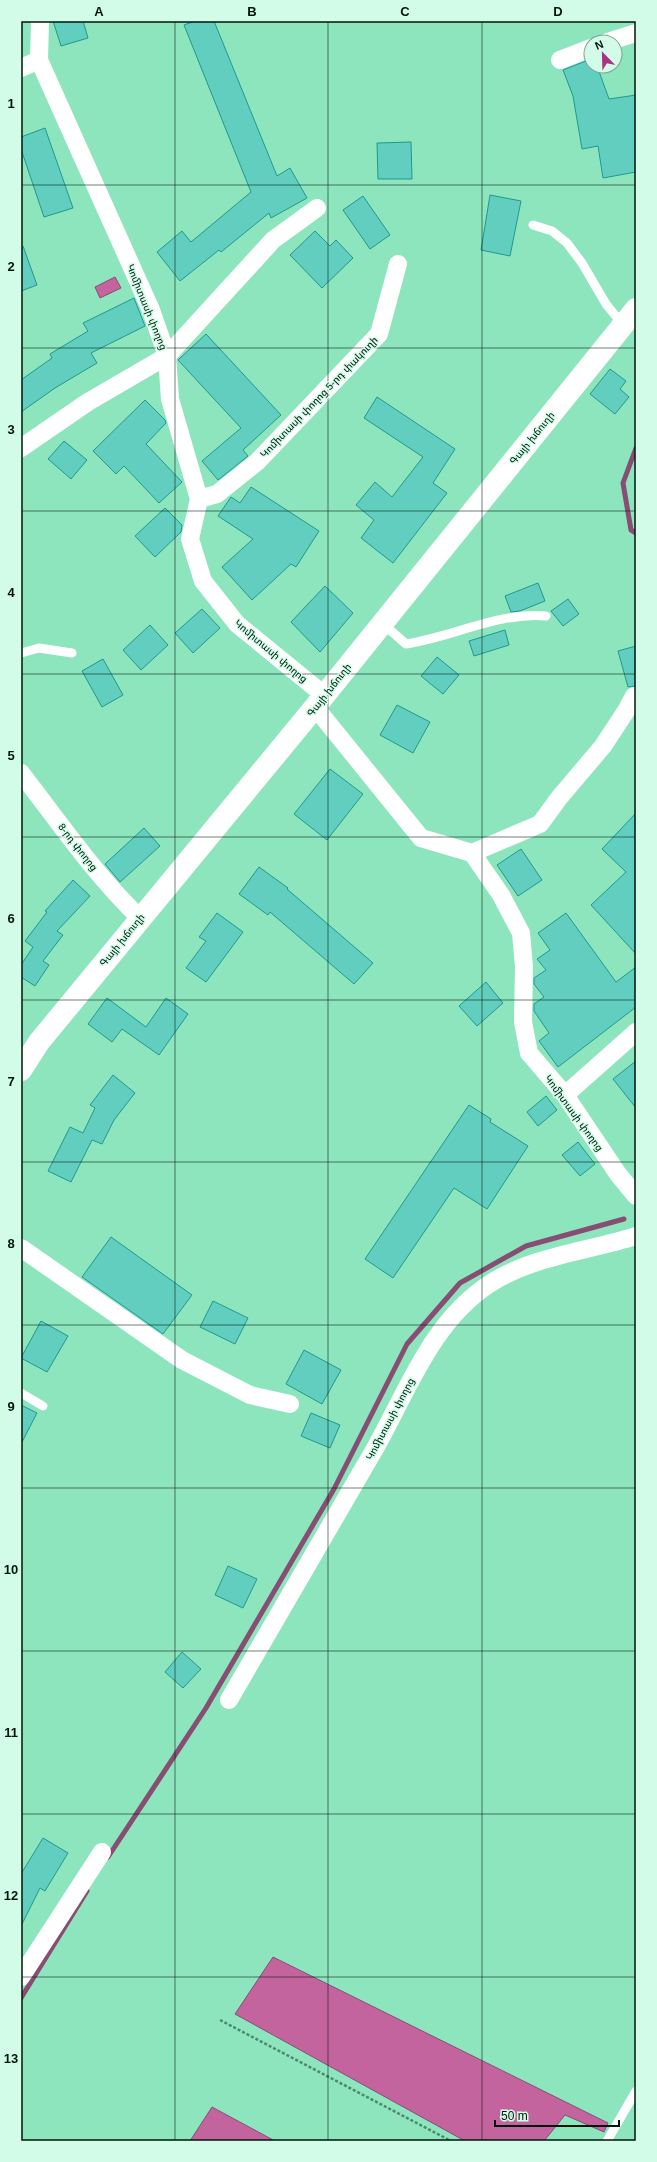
<svg xmlns="http://www.w3.org/2000/svg" width="657" height="2162" viewBox="0 0 657 2162" font-family="Helvetica,'Noto Sans Armenian',sans-serif">
  <style>
    .water { fill: #c3649f; stroke: #884d73 }
    .lines { fill: none; stroke-linecap: round; stroke-linejoin: round }
    .stream { stroke: #884d73; stroke-width: 5 }
    .building { fill: #62cebf; stroke: #1f998c }
    .path { stroke: #4d876c; stroke-width: 2.5; stroke-dasharray: 3 2; stroke-linecap: butt }
    .service { stroke: #fff; stroke-width: 9 }
    .minor { stroke: #fff; stroke-width: 18 }
    .secondary { stroke: #fff; stroke-width: 22 }
    .grid { fill: none; stroke: #00160b; stroke-width: 1; stroke-opacity: 0.55 }
    .labels { text-anchor: middle; dominant-baseline: central; stroke-width: 3; stroke-linejoin: round; paint-order: stroke }
    .street-label { font-size: 10px; fill: #00160b; stroke: #d2fce7 }
    .neatline { fill: none; stroke: #00160b; stroke-width: 1.5 }
    .grid-label { font-size: 13px; text-anchor: middle; font-weight: bold; fill: #00160b }
  </style>
  <rect width="100%" height="100%" fill="#8de5bd"/>
  <g class="water">
    <path d="M115,277L121,288L100,298L95,287Z"/>
    <path d="M273,1957L608,2123L604,2132L565,2115L544,2141H465L235,2014Z"/>
    <path d="M212,2107L275,2141H190Z"/>
  </g>
  <g class="lines">
    <g class="stream">
      <path d="M636,448L623,483L631,530L636,533"/>
      <path d="M108,1857L206,1708L334,1489L407,1344L460,1283L526,1246L624,1219"/>
      <path d="M21,1998L87,1891"/>
    </g>
  </g>
  <g class="building">
    <path d="M53,21H83L88,38L61,46Z"/>
    <path d="M195,21H214L277,176L290,168L307,198L271,218L269,213L221,252L219,250L180,281L157,252L182,231L191,242L251,192L184,25Z"/>
    <path d="M591,59V66H597L609,99L636,95V172L603,178L598,146L582,149L573,96L563,70Z"/>
    <path d="M45,128L73,208L44,217L21,149V137Z"/>
    <path d="M411,142L412,179H378L377,143Z"/>
    <path d="M490,195L521,201L510,256L481,250Z"/>
    <path d="M363,196L390,235L370,249L343,210Z"/>
    <path d="M315,231L330,246L336,240L353,258L322,288L290,255Z"/>
    <path d="M21,246H23L37,285L21,291Z"/>
    <path d="M134,298L145,326L91,353L97,363L55,388L21,412V380L52,358L50,354L88,331L83,323Z"/>
    <path d="M206,334L281,415L243,450L248,456L218,480L202,461L241,428L178,360Z"/>
    <path d="M610,369L626,381L620,389L629,397L615,414L590,394Z"/>
    <path d="M377,397L455,449L433,483L447,493L393,563L361,538L374,520L356,505L375,482L392,497L423,457L364,418Z"/>
    <path d="M145,400L165,420L166,423L146,444L182,482L159,503L124,466L116,474L93,451Z"/>
    <path d="M64,441L87,460L71,479L48,459Z"/>
    <path d="M251,487L319,531L296,567L291,564L252,600L222,567L253,539L218,516L231,497L240,503Z"/>
    <path d="M165,508L182,525L181,532L155,557L135,536Z"/>
    <path d="M538,583L545,601L520,611L511,612L505,596Z"/>
    <path d="M325,586L353,613L320,652L291,622Z"/>
    <path d="M568,599L579,614L563,626L551,611Z"/>
    <path d="M202,609L220,628L193,653L175,633Z"/>
    <path d="M150,625L168,645L141,670L123,650Z"/>
    <path d="M505,630L509,645L474,656L469,641Z"/>
    <path d="M636,646V686L628,687L618,651Z"/>
    <path d="M437,657L459,675L443,694L421,676Z"/>
    <path d="M103,659L123,695L102,707L82,671Z"/>
    <path d="M397,705L430,722L413,753L380,735Z"/>
    <path d="M330,769L363,794L327,840L294,814Z"/>
    <path d="M636,813V954L591,905L626,872L602,849Z"/>
    <path d="M144,828L160,846L120,882L105,864Z"/>
    <path d="M521,849L542,880L518,896L497,865Z"/>
    <path d="M259,867L288,888L287,889L373,963L354,984L270,912L268,915L239,894Z"/>
    <path d="M73,880L90,896L57,931L63,935L43,961L49,965L35,986L21,977V965L33,947L25,941L47,912L45,911Z"/>
    <path d="M217,913L243,932L206,982L186,968L206,941L199,937Z"/>
    <path d="M566,913L616,982L636,967V1007L558,1067L539,1041L549,1033L534,1011V1004L544,997L534,984V978L546,970L537,959L550,950L538,933Z"/>
    <path d="M486,982L503,1003L477,1026L459,1006Z"/>
    <path d="M107,998L146,1027L166,998L188,1014L159,1055L122,1029L112,1042L88,1024Z"/>
    <path d="M636,1061V1108L613,1079Z"/>
    <path d="M113,1075L135,1093L114,1120L102,1144L92,1140L71,1182L48,1171L70,1127L83,1133L95,1108L90,1105Z"/>
    <path d="M546,1096L557,1110L538,1126L527,1112Z"/>
    <path d="M469,1105L491,1119L490,1122L528,1146L487,1209L454,1188L393,1278L365,1259Z"/>
    <path d="M578,1142L595,1164L580,1176L562,1155Z"/>
    <path d="M111,1237L192,1295L163,1334L82,1277Z"/>
    <path d="M213,1301L248,1318L235,1344L200,1327Z"/>
    <path d="M41,1321L68,1336L47,1372L21,1358Z"/>
    <path d="M304,1350L341,1370L322,1404L286,1384Z"/>
    <path d="M21,1405L37,1413L21,1444Z"/>
    <path d="M311,1413L340,1425L330,1448L301,1436Z"/>
    <path d="M228,1566L257,1579L243,1608L215,1595Z"/>
    <path d="M182,1652L201,1669L183,1688L165,1672Z"/>
    <path d="M43,1838L68,1853L45,1891L40,1888L21,1926V1874Z"/>
  </g>
  <g class="lines">
    <path class="path" d="M220,2020L451,2141"/>
    <g class="service">
      <path d="M533,225L552,231L567,243L582,263L606,304L623,325"/>
      <path d="M382,623L406,644C453,637 498,612 546,616"/>
      <path d="M21,653L39,648L72,653"/>
      <path d="M21,1393L43,1406"/>
      <path d="M607,2141L636,2091"/>
    </g>
    <g class="minor">
      <path d="M40,21L39,60L151,310L167,356L170,399L199,499L190,539L203,581L237,624L324,695"/>
      <path d="M607,42L636,33"/>
      <path d="M560,60L591,48"/>
      <path d="M21,68L39,60"/>
      <path d="M21,448L88,402L167,356L273,240L317,208"/>
      <path d="M199,499L217,494L257,462L379,334L398,264"/>
      <path d="M315,707L421,838L472,853L501,895L521,933L524,967L523,1022L529,1053L565,1095L618,1174L636,1196"/>
      <path d="M21,773C59,822 95,875 140,918"/>
      <path d="M472,853L540,824L559,798L603,746L626,711L634,696"/>
      <path d="M565,1095L636,1032"/>
      <path d="M21,1248L182,1360L250,1395L290,1404"/>
      <path d="M229,1700C277,1617 325,1534 373,1452C407,1393 431,1321 491,1283C533,1256 589,1251 636,1236"/>
      <path d="M21,1977L102,1852"/>
    </g>
    <path class="secondary" d="M21,1070L39,1042L315,707L636,309"/>
  </g>
  <path class="grid" d="M175,21V2141M328,21V2141M482,21V2141M21,185H636M21,348H636M21,511H636M21,674H636M21,837H636M21,1000H636M21,1162H636M21,1325H636M21,1488H636M21,1651H636M21,1814H636M21,1977H636"/>
  <g class="labels">
    <g class="street-label">
      <text transform="translate(147 307) rotate(68)">Կոմիտասի փողոց</text>
      <text transform="translate(319 397) rotate(-46)">Կոմիտասի փողոց 5-րդ փակուղի</text>
      <text transform="translate(532 438) rotate(-51)">Գայի խճուղի</text>
      <text transform="translate(271 651) rotate(40)">Կոմիտասի փողոց</text>
      <text transform="translate(329 690) rotate(-52)">Գայի խճուղի</text>
      <text transform="translate(78 847) rotate(52)">8-րդ փողոց</text>
      <text transform="translate(122 940) rotate(-51)">Գայի խճուղի</text>
      <text transform="translate(574 1113) rotate(54)">Կոմիտասի փողոց</text>
      <text transform="translate(390 1419) rotate(-62)">Կոմիտասի փողոց</text>
    </g>
  </g>
  <rect width="657" height="2162" fill="none" stroke="#d2fce7" stroke-width="44"/>
  <g transform="translate(603 54) rotate(337)"><circle r="19" fill="#d2fce7" stroke="#7ea08f"/>
  <path d="M0-3L7 15L0 10L-7 15Z" fill="#ac3184"/>
  <text y="-6" font-size="11" font-weight="bold" text-anchor="middle" fill="#00160b">N</text>
  </g>
  <path d="M495 2120v6h124v-6" fill="none" stroke="#00160b" stroke-width="2"/>
  <text x="501" y="2120" font-size="12" fill="#00160b" stroke="#d2fce7" stroke-width="3" paint-order="stroke">50 m</text>
  <rect x="22" y="22" width="613" height="2118" class="neatline"/>
  <g class="grid-label">
    <text x="99" y="16">A</text>
    <text x="252" y="16">B</text>
    <text x="405" y="16">C</text>
    <text x="558" y="16">D</text>
    <text x="11" y="108">1</text>
    <text x="11" y="271">2</text>
    <text x="11" y="434">3</text>
    <text x="11" y="597">4</text>
    <text x="11" y="760">5</text>
    <text x="11" y="923">6</text>
    <text x="11" y="1086">7</text>
    <text x="11" y="1248">8</text>
    <text x="11" y="1411">9</text>
    <text x="11" y="1574">10</text>
    <text x="11" y="1737">11</text>
    <text x="11" y="1900">12</text>
    <text x="11" y="2063">13</text>
  </g>
</svg>
